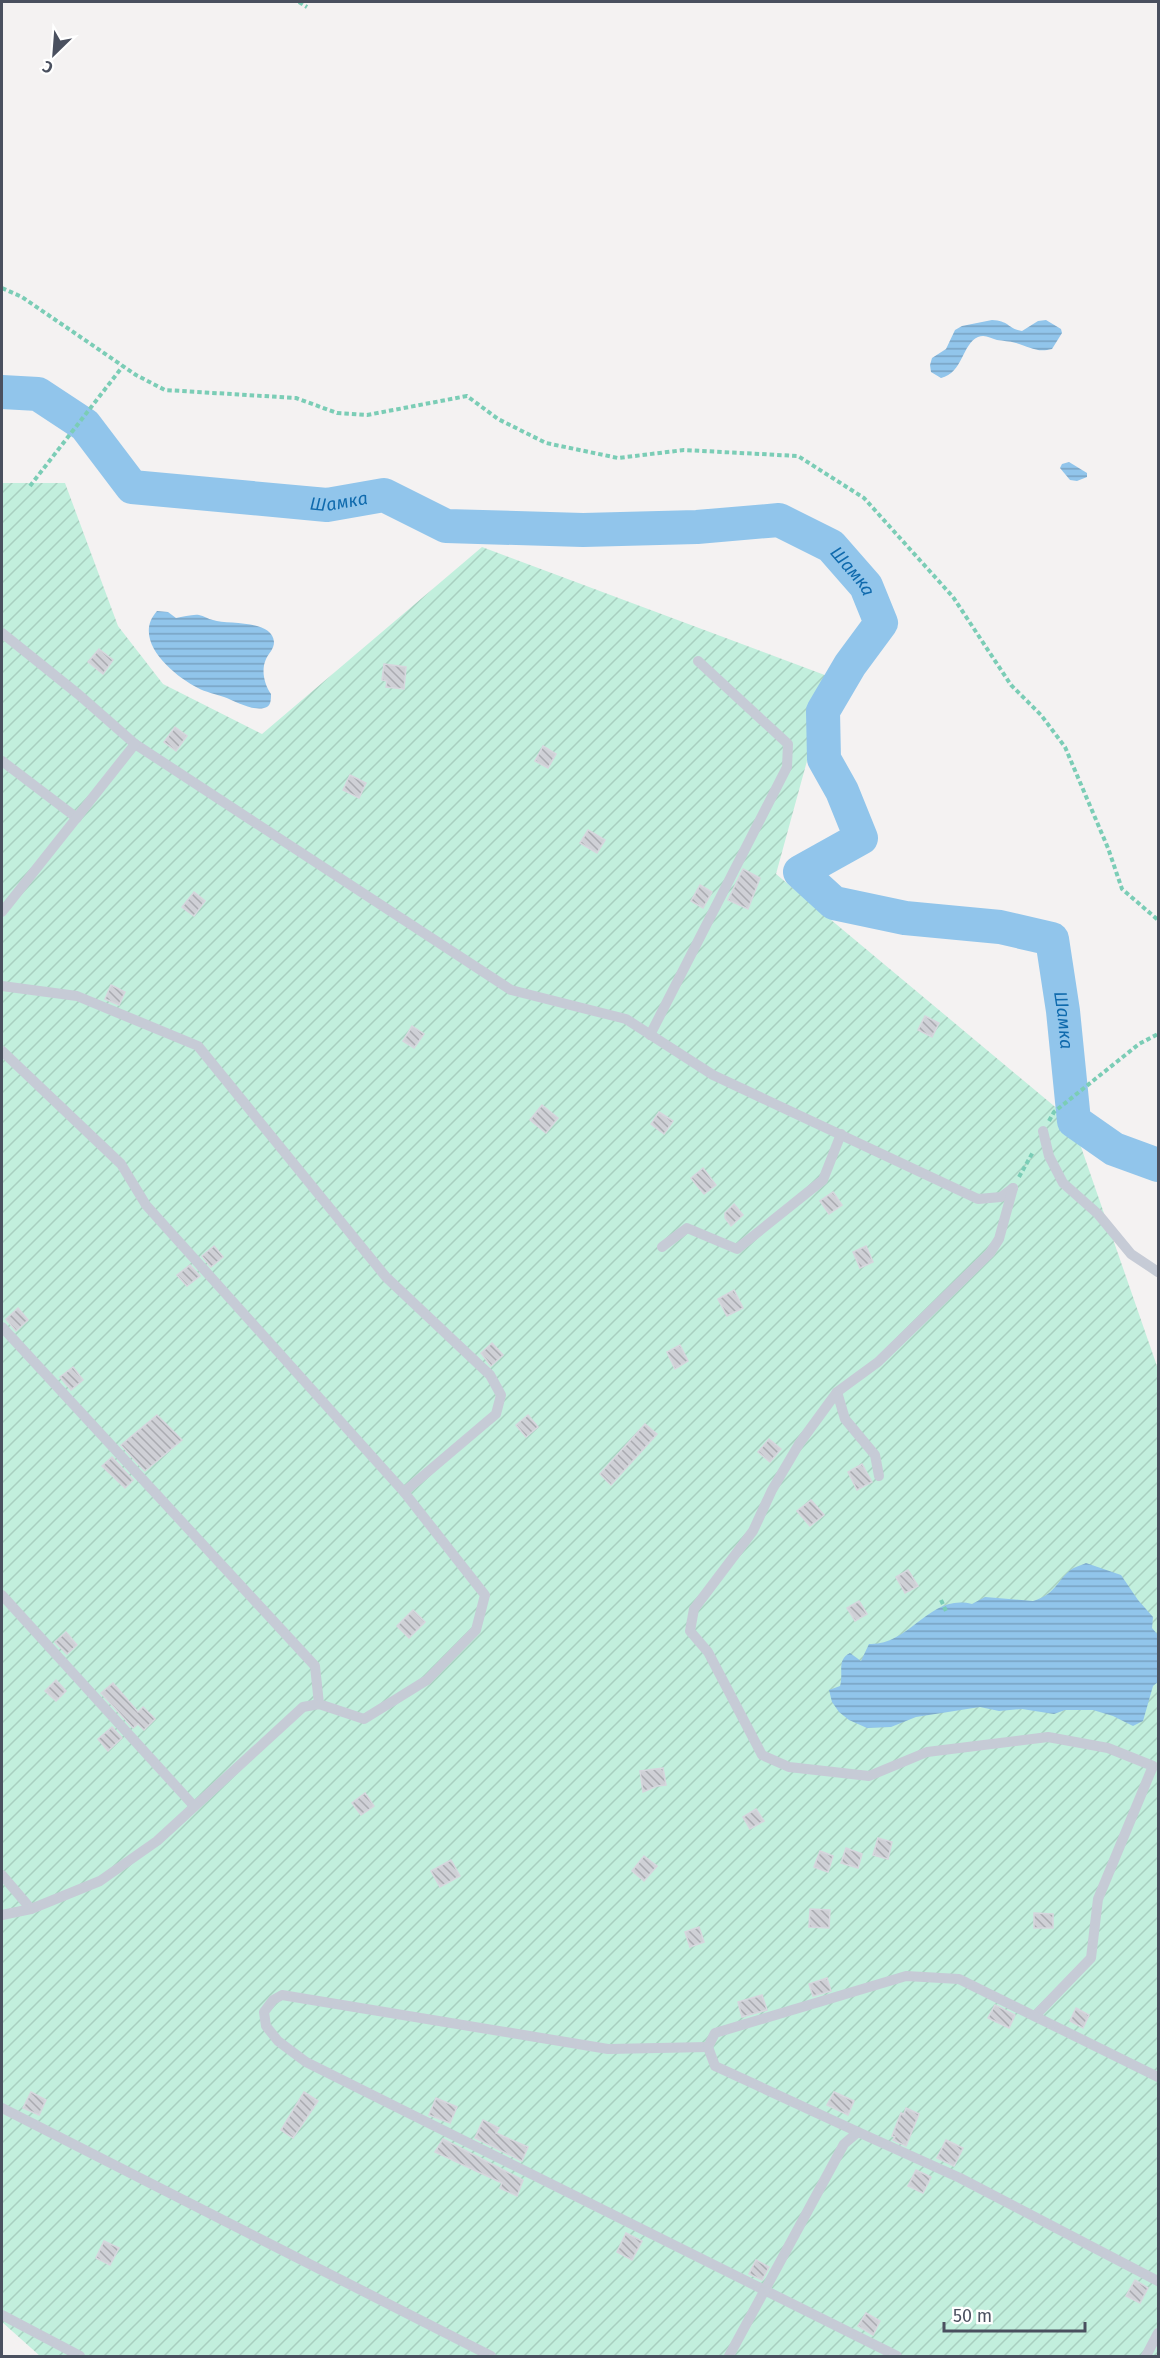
<svg xmlns="http://www.w3.org/2000/svg" width="1160" height="2358" viewBox="0 0 1160 2358" font-family="'Fira Sans',sans-serif">
  <style>
    .garden { fill: url(#garden-furrows) }
    .water { fill: url(#water-rules) }
    .lines { fill: none; stroke-linecap: round; stroke-linejoin: round }
    .river { stroke: #91c5eb; stroke-width: 34 }
    .building { fill: url(#building-back-hatch); stroke: #d6d6dd; stroke-width: 1.5 }
    .path { stroke: #7bcdb6; stroke-width: 4; stroke-dasharray: 4.5 3; stroke-linecap: butt }
    .lane { stroke: #c6cbd6; stroke-width: 10 }
    .labels { text-anchor: middle; dominant-baseline: central; stroke-width: 4.5; stroke-linejoin: round; paint-order: stroke }
    .water-label { font-size: 18px; font-style: italic; fill: #0f6aad; stroke: #fff }
  </style>
  <defs>
    <pattern id="garden-furrows" width="10" height="10" patternUnits="userSpaceOnUse" patternTransform="scale(1.5)"><rect width="10" height="10" fill="#c2efdd"/><path d="M-1 1l2-2M0 10L10 0M9 11l2-2" fill="none" stroke="#a8cfc0"/></pattern>
    <pattern id="water-rules" width="6" height="5" patternUnits="userSpaceOnUse" patternTransform="scale(1.5)"><rect width="6" height="5" fill="#91c5eb"/><path d="M0 2.5h6" fill="none" stroke="#78a2c2"/></pattern>
    <pattern id="building-back-hatch" width="6" height="6" patternUnits="userSpaceOnUse" patternTransform="scale(1.5)"><rect width="6" height="6" fill="#cfd0d6"/><path d="M-1 5l2 2M0 0l6 6M5-1l2 2" fill="none" stroke="#aaabb1"/></pattern>
  </defs>
  <rect width="100%" height="100%" fill="#f4f2f2"/>
  <path class="garden" d="M2,483H65L118,626L163,684L262,734L482,547L830,677L776,874L1072,1121L1158,1369V2356H40L2,2322Z"/>
  <g class="water">
    <path d="M992,320C1010,321 1008,329 1022,331L1038,321L1046,320L1061,329L1062,333L1052,349C1037,353 1030,347 1016,343C1009,341 1003,341 997,340C990,338 985,334 978,337C962,344 963,373 941,378L931,372L930,365L932,358L946,349L955,330L962,326Z"/>
    <path d="M1069,462L1087,473V477L1077,481L1070,480L1060,468L1062,464Z"/>
    <path d="M157,611L168,612L176,618C183,617 193,614 199,615C204,616 208,619 213,620C228,625 272,619 274,642C274,649 269,653 266,659C261,670 264,684 271,694C271,700 271,707 264,708C252,711 235,701 224,697C216,694 205,692 198,688C173,675 131,640 157,611Z"/>
    <path d="M1086,1563L1121,1575L1138,1600L1153,1617L1152,1628L1158,1635V1682L1153,1686L1143,1721L1133,1726L1113,1716L1093,1710H1065L1054,1714L1022,1709L999,1711L980,1707L916,1717L891,1727L867,1728L849,1720L839,1712L832,1702L829,1690L840,1686C844,1673 836,1660 850,1653L861,1661L869,1644C910,1646 929,1593 972,1604L985,1597L1033,1601C1055,1595 1057,1580 1072,1569C1075,1567 1082,1565 1086,1563Z"/>
  </g>
  <g class="lines">
    <path class="river" id="s1" d="M2,392L38,394L85,425L132,487L327,505L384,495L446,526L583,530L697,527L779,520L831,546L866,586L881,623L850,665L823,711L824,759L842,791L861,838L800,872L834,903L905,918L1000,927L1052,939L1063,1011L1074,1121L1114,1149L1158,1165"/>
  </g>
  <g class="building">
    <path d="M99,649L113,660L103,674L88,662Z"/>
    <path d="M384,664L406,667L404,689L386,687L387,681L382,680Z"/>
    <path d="M175,727L187,736L176,751L164,742Z"/>
    <path d="M543,746L556,754L548,768L535,761Z"/>
    <path d="M350,775L366,783L359,798L343,790Z"/>
    <path d="M588,830L605,840L597,853L580,843Z"/>
    <path d="M743,869L760,878L748,909L728,900Z"/>
    <path d="M700,885L712,892L703,908L691,901Z"/>
    <path d="M194,892L205,901L194,916L182,907Z"/>
    <path d="M111,985L125,992L119,1005L105,999Z"/>
    <path d="M925,1016L939,1023L932,1037L918,1030Z"/>
    <path d="M412,1026L424,1034L414,1048L403,1041Z"/>
    <path d="M542,1105L558,1118L546,1133L530,1120Z"/>
    <path d="M659,1112L673,1121L664,1134L651,1124Z"/>
    <path d="M703,1168L716,1185L704,1194L691,1178Z"/>
    <path d="M833,1192L842,1205L829,1214L820,1201Z"/>
    <path d="M734,1204L743,1215L731,1226L725,1218V1213Z"/>
    <path d="M214,1246L223,1257L211,1267L202,1256Z"/>
    <path d="M866,1246L873,1262L860,1268L853,1252Z"/>
    <path d="M190,1265L200,1276L187,1286L177,1275Z"/>
    <path d="M734,1290L743,1308L727,1316L718,1299Z"/>
    <path d="M18,1308L28,1320L16,1331L6,1319Z"/>
    <path d="M492,1343L503,1355L491,1366L481,1353Z"/>
    <path d="M680,1345L688,1361L675,1369L667,1352Z"/>
    <path d="M73,1367L83,1380L71,1390L60,1377Z"/>
    <path d="M157,1415L182,1440L145,1471L121,1445Z"/>
    <path d="M528,1415L538,1427L526,1437L516,1425Z"/>
    <path d="M645,1424L657,1434L611,1485L600,1474Z"/>
    <path d="M769,1439L781,1449L770,1462L758,1452Z"/>
    <path d="M112,1457L133,1480L125,1488L102,1466Z"/>
    <path d="M862,1464L872,1482L857,1490L848,1472Z"/>
    <path d="M811,1500L824,1515L810,1526L797,1511Z"/>
    <path d="M908,1570L918,1586L905,1593L896,1577Z"/>
    <path d="M859,1601L867,1614L855,1621L847,1608Z"/>
    <path d="M413,1610L425,1622L409,1638L397,1626Z"/>
    <path d="M66,1632L77,1645L67,1654L55,1642Z"/>
    <path d="M56,1680L66,1691L56,1701L45,1691Z"/>
    <path d="M113,1683L138,1712L143,1707L155,1719L144,1730L138,1724L133,1728L101,1693Z"/>
    <path d="M112,1727L122,1738L108,1751L98,1739Z"/>
    <path d="M663,1768L666,1785L657,1786L643,1792L640,1771Z"/>
    <path d="M365,1793L374,1806L361,1815L352,1803Z"/>
    <path d="M756,1809L764,1821L750,1829L743,1817Z"/>
    <path d="M878,1838L892,1842L888,1859L873,1855Z"/>
    <path d="M846,1848L862,1854L858,1868L841,1863Z"/>
    <path d="M820,1851L833,1856L828,1872L814,1867Z"/>
    <path d="M644,1856L657,1866L644,1881L632,1871Z"/>
    <path d="M451,1860L460,1876L440,1887L431,1871Z"/>
    <path d="M810,1909L830,1910L829,1928L809,1927Z"/>
    <path d="M1034,1913L1053,1914V1928H1034Z"/>
    <path d="M699,1927L704,1942L690,1947L685,1932Z"/>
    <path d="M827,1978L831,1991L813,1996L809,1984Z"/>
    <path d="M762,1995L767,2010L742,2017L738,2002Z"/>
    <path d="M995,2005L1015,2015L1009,2028L988,2018Z"/>
    <path d="M1076,2008L1089,2015L1083,2028L1070,2021Z"/>
    <path d="M31,2092L46,2100L39,2115L23,2108Z"/>
    <path d="M304,2092L318,2101L293,2138L281,2130Z"/>
    <path d="M834,2092L854,2101L848,2115L827,2105Z"/>
    <path d="M436,2098L457,2107L450,2123L429,2115Z"/>
    <path d="M906,2108L919,2114L906,2146L893,2140L895,2137L892,2136L901,2113L904,2114Z"/>
    <path d="M483,2120L499,2128L496,2133L528,2147L522,2161L475,2138Z"/>
    <path d="M443,2139L523,2180L517,2196L500,2188L502,2183L435,2152Z"/>
    <path d="M946,2140L963,2148L954,2166L937,2158Z"/>
    <path d="M916,2170L931,2177L923,2193L908,2186Z"/>
    <path d="M626,2233L642,2241L632,2260L617,2252Z"/>
    <path d="M104,2241L119,2248L110,2265L96,2258Z"/>
    <path d="M756,2260L769,2267L762,2280L749,2274Z"/>
    <path d="M1135,2280L1148,2288L1140,2303L1126,2296Z"/>
    <path d="M866,2313L880,2321L873,2335L858,2326Z"/>
  </g>
  <g class="lines">
    <g class="path">
      <path d="M299,2L307,7"/>
      <path d="M2,288L22,297L136,375L165,390L296,398L337,413L367,415L467,396L498,419L546,443L618,458L684,450L798,456L864,498L953,597L1011,685L1041,715L1065,747L1108,848L1122,889L1158,920"/>
      <path d="M30,486L123,366"/>
      <path d="M1049,1121L1054,1112L1139,1044L1158,1034"/>
      <path d="M1019,1177L1033,1152"/>
      <path d="M941,1600L946,1611"/>
    </g>
    <g class="lane">
      <path d="M2,633L78,694L135,744L511,990L626,1019L713,1075L978,1199L1001,1197L1013,1188"/>
      <path d="M2,761L77,818"/>
      <path d="M2,912L135,744"/>
      <path d="M2,986L77,996L198,1046L386,1277L490,1375L501,1395L496,1414L404,1492"/>
      <path d="M650,1035L787,767L788,744L698,661"/>
      <path d="M2,1051L121,1164L146,1205L404,1492L485,1595L476,1630L427,1680L364,1719L319,1704L315,1666L2,1327"/>
      <path d="M1043,1131L1049,1156L1063,1183L1098,1214L1131,1254L1158,1272"/>
      <path d="M1013,1188L999,1239L990,1253L878,1362L837,1392L799,1444L772,1490L753,1531L694,1609L690,1631L708,1652L762,1755L789,1767L869,1776L927,1752L1048,1737L1108,1748L1153,1766L1098,1899L1091,1958L1035,2016"/>
      <path d="M662,1247L687,1228L737,1249L823,1180L841,1134"/>
      <path d="M837,1392L845,1419L875,1455L879,1476"/>
      <path d="M2,1595L194,1806"/>
      <path d="M2,1875L31,1909"/>
      <path d="M2,1915L31,1909L100,1881L157,1841L303,1707L319,1704"/>
      <path d="M708,2047L608,2049L282,1995L273,2000L264,2012L266,2026L278,2041L306,2062L897,2356"/>
      <path d="M2,2108L491,2356"/>
      <path d="M858,2132L715,2066L708,2047L715,2033L906,1976L959,1979L1158,2077"/>
      <path d="M2,2315L80,2356"/>
      <path d="M729,2356L844,2144L858,2132L960,2178L1158,2281"/>
      <path d="M1146,2356L1158,2333"/>
    </g>
  </g>
  <g class="labels">
    <g class="water-label">
      <text stroke="none"><textPath href="#s1" startOffset="378">Шамка</textPath></text>
      <text stroke="none"><textPath href="#s1" startOffset="918">Шамка</textPath></text>
      <text stroke="none"><textPath href="#s1" startOffset="1638">Шамка</textPath></text>
    </g>
  </g>
  <rect width="1160" height="2358" fill="none" stroke="#4a505f" stroke-width="6"/>
  <g transform="translate(54 54) rotate(205)" stroke="#ffffff" stroke-width="4.5" paint-order="stroke">
  <path d="M0-4.5L10 22L0 15L-10 22Z" fill="#4a505f"/>
  <text y="-9" font-size="16" font-weight="bold" text-anchor="middle" fill="#4a505f">С</text>
  </g>
  <path d="M944 2322v9h141v-9" fill="none" stroke="#4a505f" stroke-width="3"/>
  <text x="953" y="2322" font-size="18" fill="#4a505f" stroke="#ffffff" stroke-width="4.5" paint-order="stroke">50 m</text>
</svg>
